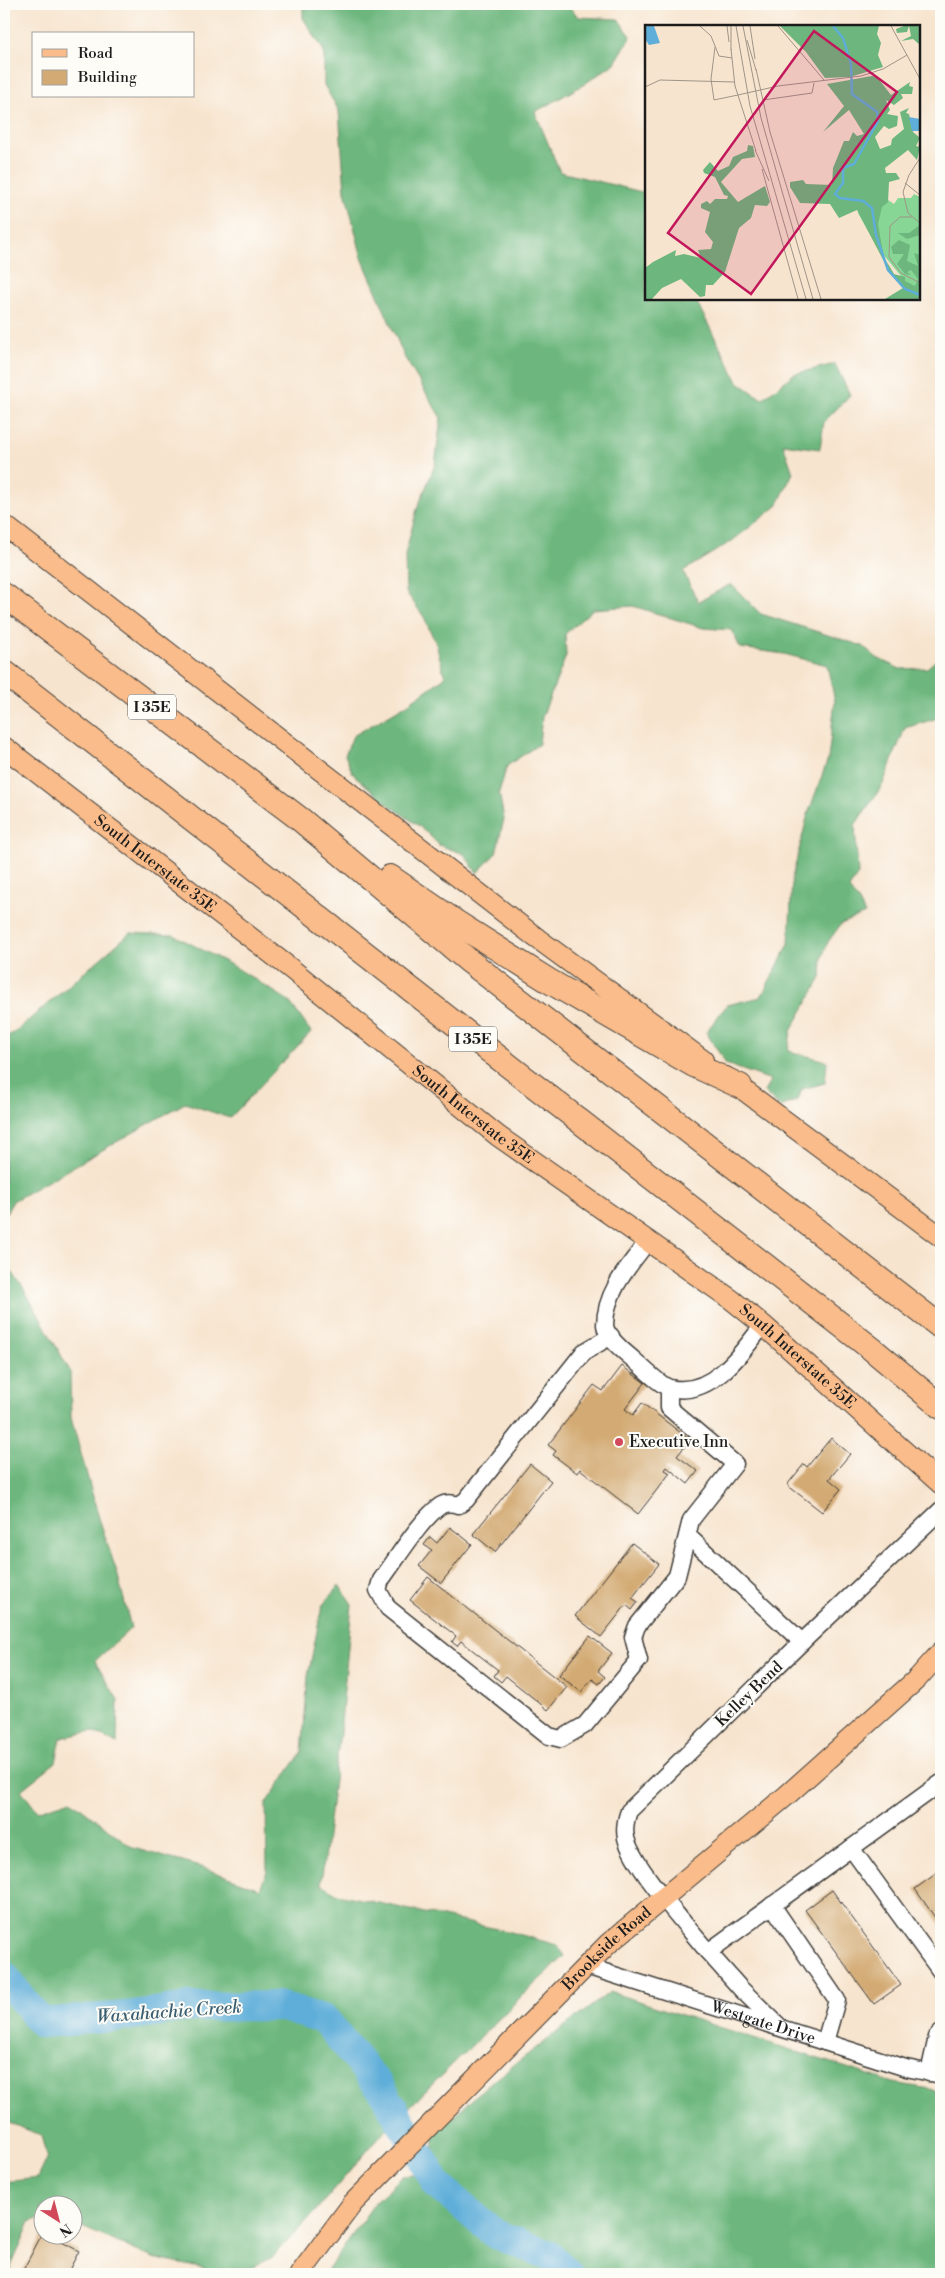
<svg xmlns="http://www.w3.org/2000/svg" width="945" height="2278" viewBox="0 0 945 2278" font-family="'Libre Bodoni',serif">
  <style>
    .forest { fill: #6db77e; stroke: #446a4d }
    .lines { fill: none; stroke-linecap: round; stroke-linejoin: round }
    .river { stroke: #5faed9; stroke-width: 30 }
    .building { fill: #d3aa73 }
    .minor-casing { stroke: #3d3a37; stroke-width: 19 }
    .major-casing { stroke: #3d3a37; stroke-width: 22 }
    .highway-casing { stroke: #3d3a37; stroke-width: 26 }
    .minor { stroke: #fff; stroke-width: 16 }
    .major { stroke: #f9bc8a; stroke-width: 20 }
    .highway { stroke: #f9bc8a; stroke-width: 24 }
    .poi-dot { fill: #d1495b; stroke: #fdfcf7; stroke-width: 2 }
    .labels { text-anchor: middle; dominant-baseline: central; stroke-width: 4; stroke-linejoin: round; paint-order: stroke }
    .shield { fill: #fdfcf7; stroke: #605f5e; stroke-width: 1 }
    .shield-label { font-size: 15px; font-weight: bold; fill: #1c1c1c }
    .street-label { font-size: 16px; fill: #1c1c1c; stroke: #fdfcf7 }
    .poi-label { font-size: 16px; fill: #1c1c1c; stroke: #fdfcf7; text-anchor: start }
    .water-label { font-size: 18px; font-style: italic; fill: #3a5e71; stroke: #fdfcf7 }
    .inset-river { fill: none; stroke: #5faed9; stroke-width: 2.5 }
    .inset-road { fill: none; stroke: #9f9487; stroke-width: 1 }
    .view { fill: #c2185b; fill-opacity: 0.15; stroke: #c2185b; stroke-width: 2.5 }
    .inset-edge { fill: none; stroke: #1c1c1c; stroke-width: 2.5 }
  </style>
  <rect width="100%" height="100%" fill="#fdfcf7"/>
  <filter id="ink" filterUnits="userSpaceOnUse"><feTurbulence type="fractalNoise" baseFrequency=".02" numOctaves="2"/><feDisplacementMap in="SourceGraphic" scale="10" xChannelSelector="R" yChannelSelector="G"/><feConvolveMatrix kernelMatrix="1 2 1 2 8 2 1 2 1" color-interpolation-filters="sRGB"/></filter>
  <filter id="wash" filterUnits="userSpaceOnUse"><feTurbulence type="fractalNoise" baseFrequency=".0096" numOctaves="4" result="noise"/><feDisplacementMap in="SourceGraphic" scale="20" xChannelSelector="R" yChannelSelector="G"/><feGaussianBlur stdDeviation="1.12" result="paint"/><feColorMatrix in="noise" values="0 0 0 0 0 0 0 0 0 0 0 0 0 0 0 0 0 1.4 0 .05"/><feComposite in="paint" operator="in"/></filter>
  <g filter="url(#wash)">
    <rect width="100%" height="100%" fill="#f7e4ce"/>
    <g class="forest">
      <path d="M303,4H568L578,17L618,19L631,36L615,63L583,85L535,112L560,172L646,193V299H695L738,382L762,399L794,374L835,364L850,395L824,422L820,449L783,444L793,473L777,506L732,541L683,571L698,602L731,584L761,614L863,646L877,658L900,669L927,668L941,656V717L905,728L882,786L855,825L858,874L849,889L859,902L865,914L841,924L828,942L822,958L821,978L791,1031L788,1051L827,1061L825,1083L802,1089L798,1100L780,1107L764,1092L771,1080L726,1064L706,1032L727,1005L761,997L789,944L792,878L808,814L828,759L835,701L827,665L784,654L740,648L732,630L703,628L633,606L593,609L565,634L566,656L542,717L539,744L507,766L499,792L504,819L496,853L477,873L464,854L439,845L423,829L385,802L353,774L345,755L353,736L406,705L445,677L436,644L424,617L406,592L405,555L417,509L435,465L441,418L405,358L362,258L345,191L339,111L324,85V51L303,18Z"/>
      <path d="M130,933L174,935L235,967L289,1001L311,1032L230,1118L185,1103L13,1201L4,1217V1038L15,1032Z"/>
      <path d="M4,1260L25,1291L70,1371L71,1418L99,1518L118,1576L131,1628L95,1661L118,1700L117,1744L92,1731L61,1738L56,1762L21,1790L37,1811L71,1800L133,1848L204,1868L260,1889L267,1871L266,1803L302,1752L308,1676L322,1606L339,1585L352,1604L340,1733L321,1884L338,1894L506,1931L557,1945L565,1956L526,1992L380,2136L313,2214L273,2257L237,2274H228L153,2258L73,2223L72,2206H42V2217L30,2222L8,2274H4V2182L38,2178L47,2159L41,2135L4,2121Z"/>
      <path d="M610,1992L894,2083L941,2091V2274H325L376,2201L403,2176L433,2173L434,2135L486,2086Z"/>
    </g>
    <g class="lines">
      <path class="river" d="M4,1976L41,2023L126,2016L188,2007L279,2006L325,2020L383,2091L437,2184L495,2234L549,2255L569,2274"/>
    </g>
    <g id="blocks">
      <g class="building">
        <path d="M622,1366L645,1383L625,1409L633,1415L642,1403L690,1440L677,1456L698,1471L688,1484L667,1467L665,1470L670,1473L638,1514L580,1469L577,1473L553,1455L556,1451L548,1445L594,1385L603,1391Z"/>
        <path d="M831,1438L850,1454L829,1479L841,1489L822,1512L787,1485L804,1464L807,1467Z"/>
        <path d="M530,1464L551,1481L495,1552L473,1534Z"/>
        <path d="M450,1527L472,1544L441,1583L419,1566L432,1550L424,1545L430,1537L437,1543Z"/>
        <path d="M632,1543L659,1564L632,1598L638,1602L632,1610L626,1605L601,1637L575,1616Z"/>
        <path d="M428,1577L567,1687L548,1710L506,1676L501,1682L494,1676L498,1670L461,1641L457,1646L452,1642L456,1636L410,1600Z"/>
        <path d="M590,1636L612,1653L598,1671L605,1677L599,1684L592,1679L581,1692L559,1675Z"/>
        <path d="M941,1870V1926L915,1889Z"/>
        <path d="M832,1890L901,1985L874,2004L805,1910Z"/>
        <path d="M41,2236H50L79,2251L67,2274H21Z"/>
      </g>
    </g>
  </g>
  <g filter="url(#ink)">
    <use href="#blocks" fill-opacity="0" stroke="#3d3a37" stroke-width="1"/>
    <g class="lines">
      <defs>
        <g id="minor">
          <path d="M648,1241C629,1266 605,1292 605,1325C606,1338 625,1352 634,1360C642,1367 661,1386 670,1388C711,1398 742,1353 763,1325"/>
          <path d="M611,1336L584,1352L466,1500L459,1505C452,1503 446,1502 440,1506C421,1519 396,1560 381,1580L378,1590L388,1608L549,1736L561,1739L585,1725L639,1660L633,1637L637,1626L677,1576L691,1520L735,1464L669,1408V1388"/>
          <path d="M941,1510L802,1642L629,1811C626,1819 624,1829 626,1838C633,1867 688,1927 708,1952L941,1783"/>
          <path d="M688,1536L802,1642"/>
          <path d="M851,1848L941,1972"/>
          <path d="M772,1905L837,2000L825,2042"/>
          <path d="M708,1952L741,1989L779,2026"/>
          <path id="s1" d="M586,1966L906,2068L941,2075"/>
          <path d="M929,2073L937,2037L941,2033"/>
        </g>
        <g id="major">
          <path d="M4,525L538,939L703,1060"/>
          <path id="s2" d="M4,747L290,968L498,1136L732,1300L763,1325L941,1484"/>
          <path d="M726,1077L941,1237"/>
          <path id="s3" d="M300,2274L353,2203L608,1944L786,1796L917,1679L941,1652"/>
        </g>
        <g id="highway">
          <path d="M4,595L300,819L469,961L941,1327"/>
          <path d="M4,672L872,1349L941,1407"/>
          <path d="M390,877L457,923L549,981L694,1065L740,1086"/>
        </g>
      </defs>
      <use href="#minor" class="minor-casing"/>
      <use href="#major" class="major-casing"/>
      <use href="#highway" class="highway-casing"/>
      <use href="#minor" class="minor"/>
      <use href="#major" class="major"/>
      <use href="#highway" class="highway"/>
    </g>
  </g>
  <circle class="poi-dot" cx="619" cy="1442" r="5"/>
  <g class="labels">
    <g class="shield">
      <rect x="128" y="694.5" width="48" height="25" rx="4"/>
      <rect x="449" y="1026.5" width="48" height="25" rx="4"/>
    </g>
    <g class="shield-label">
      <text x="152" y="707">I 35E</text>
      <text x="473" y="1039">I 35E</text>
    </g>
    <g class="street-label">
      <text stroke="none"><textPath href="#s2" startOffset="191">South Interstate 35E</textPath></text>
      <text stroke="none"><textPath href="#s2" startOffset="596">South Interstate 35E</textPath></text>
      <text stroke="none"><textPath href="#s2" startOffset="1001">South Interstate 35E</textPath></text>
      <text transform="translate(749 1694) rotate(-44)">Kelley Bend</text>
      <text stroke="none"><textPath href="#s3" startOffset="448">Brookside Road</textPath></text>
      <text stroke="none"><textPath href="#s1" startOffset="186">Westgate Drive</textPath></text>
    </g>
    <g class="poi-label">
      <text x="629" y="1442">Executive Inn</text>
    </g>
    <g class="water-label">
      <text transform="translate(169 2012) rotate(-4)">Waxahachie Creek</text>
    </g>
  </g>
  <g transform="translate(645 25)">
    <rect width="275" height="275" fill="#f7e4ce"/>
    <path d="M269,169L275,172V274L232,222L213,188L243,175L249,179L253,173H266Z" fill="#87d695"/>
    <path d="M135,1H234L232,9L236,18L233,30L238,42L205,52L180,53L161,27ZM259,1H275V20L268,14L256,16L266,11L264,1L262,7L252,8L251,4ZM227,51L232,52L246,70L265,57L264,61L268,62L267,69H256L258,73L249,80L241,75L245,85L242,89L253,91L252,101L244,104L239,101L230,112L235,124L246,120L247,114L259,104L255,87L264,83L261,88L264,89L268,107L275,113L271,121L275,122L272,135L263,125L240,143L241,148H251L255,154L244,157L243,177L237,182L233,199L239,233L245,242L249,249L260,252V256L270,261L273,254L266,245L262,247L266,250L260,249L252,239L259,229H248L246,222L254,215L265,220L262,236L273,241L269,228L275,230V274H240L258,263L245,248L212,185L194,193L185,179L155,178L145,162V157L158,155L161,159L187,160L188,143L199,116H204L208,107L212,111L219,109L204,85L178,107L199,81L182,59ZM103,120L108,121L110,132L97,134L76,157L93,177L120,161L125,177L122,181L110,180L106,193L94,203L80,247L68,260H61L60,271L55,272L36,254L17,263L7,274H0V243L8,237L31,225L30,231L39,229L56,233L53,225L66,224L68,217L60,207L65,187L56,183V179L62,176L65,179L70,174H82L83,171L79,170L70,152L59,148L58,145L65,137L73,146L84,141L88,132L102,126ZM275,200V210L262,214L253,208H264Z" fill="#6db77e"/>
    <path d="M0,1H9L15,18L4,20L0,14ZM264,92L275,94V106H267Z" fill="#5faed9"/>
    <path class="inset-river" d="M188,1L198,13L206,39L207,69L232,87L233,96L209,139L198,143V158L190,169L195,173L218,176L227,183L231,210L243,245L260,264L275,270"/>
    <path class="inset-road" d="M55,1L66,11L74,31L87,33M82,1L84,17M86,1V25M91,1L105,81L161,274M98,1L116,93L168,274M105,1L110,34M133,1L179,55M246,1L275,54M102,15L111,45M70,22L66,54L69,75L93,70M86,24L90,61L111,126M111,44L125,107L176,274M0,62L15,55L89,57M93,70L133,61L216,51L238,44L262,30M118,75L167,68L169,58M110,125L124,156M275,133L264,150L258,167L263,188L275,198M117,144L153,274M260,158L275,170M267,192H255L245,201L244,232L256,248L275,258"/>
    <path class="view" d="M169,6L252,67L106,269L23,208Z"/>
    <rect width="275" height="275" class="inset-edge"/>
  </g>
  <rect width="945" height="2278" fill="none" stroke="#fdfcf7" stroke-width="20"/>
  <rect x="32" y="32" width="162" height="65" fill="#fdfcf7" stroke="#a3a29f"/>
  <rect x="42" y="49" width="25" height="8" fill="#f9bc8a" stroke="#a3a29f"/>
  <text x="78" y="58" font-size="15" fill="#1c1c1c">Road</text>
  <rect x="42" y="70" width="25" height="15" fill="#d3aa73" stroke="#a3a29f"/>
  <text x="78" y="82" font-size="15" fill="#1c1c1c">Building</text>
  <g transform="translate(58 2220) rotate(144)"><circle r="24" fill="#fdfcf7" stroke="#a3a29f"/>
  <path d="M0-4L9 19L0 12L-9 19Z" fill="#d1495b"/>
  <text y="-8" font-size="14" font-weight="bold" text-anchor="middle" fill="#1c1c1c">N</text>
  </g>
</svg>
